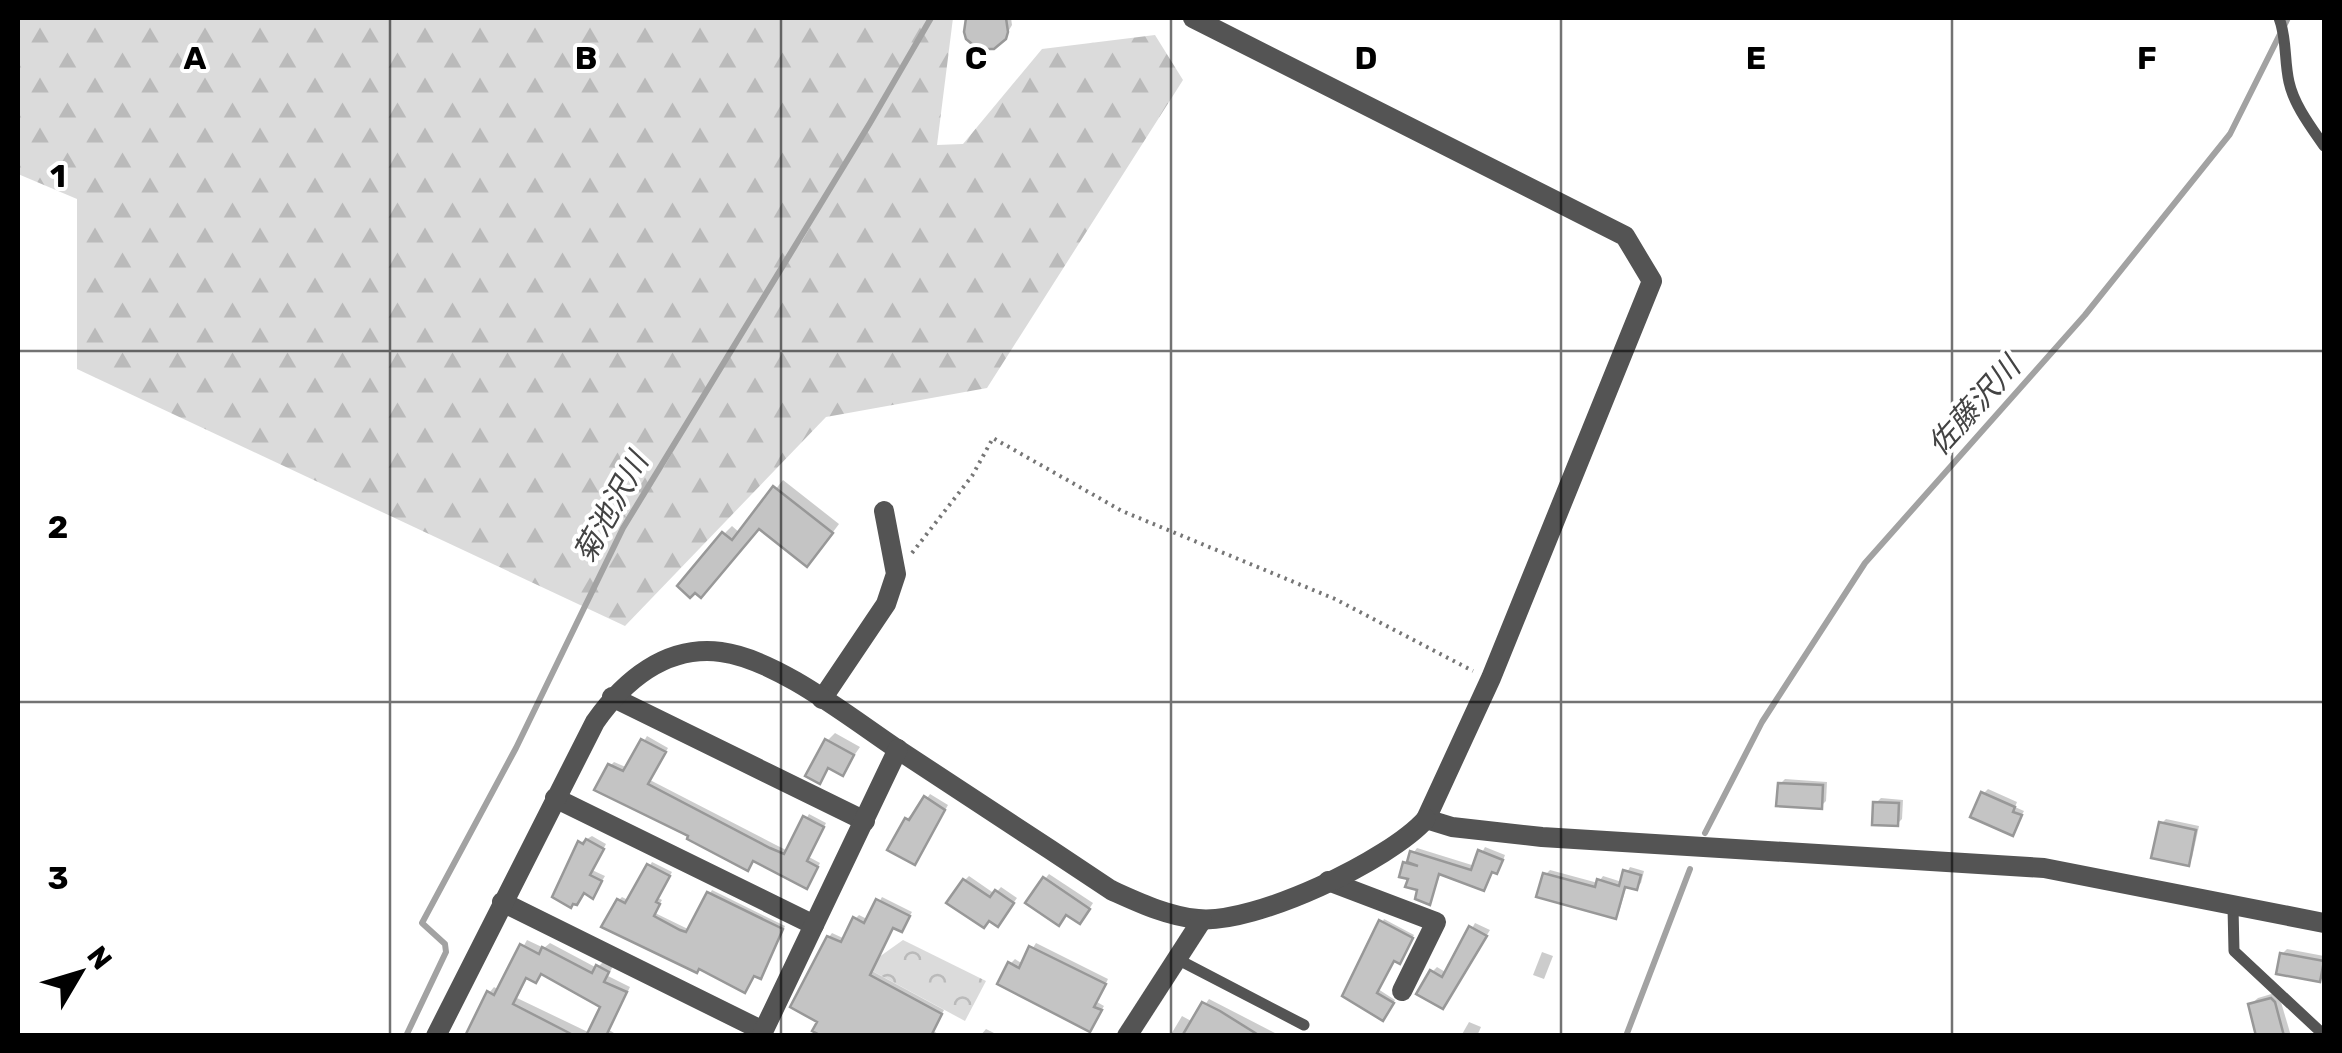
<svg xmlns="http://www.w3.org/2000/svg" width="2342" height="1053" viewBox="0 0 2342 1053" font-family="Rubik,'Noto Sans JP',sans-serif">
  <style>
    .forest { fill: url(#forest-firs) }
    .park { fill: url(#park-crowns) }
    .shadow { fill: #0003; fill-rule: evenodd }
    .lines { fill: none; stroke-linecap: round; stroke-linejoin: round }
    .stream { stroke: #a2a2a2; stroke-width: 6 }
    .building { fill: #c4c4c4; stroke: #989898; stroke-width: 2.5 }
    .path { stroke: #767676; stroke-width: 4; stroke-dasharray: 2.5 5; stroke-linecap: butt }
    .service { stroke: #545454; stroke-width: 11 }
    .minor { stroke: #545454; stroke-width: 20 }
    .tertiary { stroke: #545454; stroke-width: 20 }
    .grid { fill: none; stroke: #000; stroke-width: 2.5; stroke-opacity: 0.55 }
    .labels { text-anchor: middle; dominant-baseline: central; stroke-width: 8; stroke-linejoin: round; paint-order: stroke }
    .water-label { font-size: 30px; font-style: italic; fill: #434343; stroke: #fff }
    .grid-label { font-size: 32px; text-anchor: middle; font-weight: bold; fill: #000; stroke: #fff; stroke-width: 8; stroke-linejoin: round; paint-order: stroke }
  </style>
  <defs>
    <pattern id="forest-firs" width="22" height="20" patternUnits="userSpaceOnUse" patternTransform="scale(2.5)"><rect width="22" height="20" fill="#dbdbdb"/><path d="M5 1l3.5 6h-7zM16 11l3.5 6h-7z" fill="#bababa"/></pattern>
    <pattern id="park-crowns" width="20" height="18" patternUnits="userSpaceOnUse" patternTransform="scale(2.5)"><rect width="20" height="18" fill="#dbdbdb"/><path d="M2 6a3 3 0 1 1 6 0M12 15a3 3 0 1 1 6 0" fill="none" stroke="#bababa"/></pattern>
  </defs>
  <rect width="100%" height="100%" fill="#fff"/>
  <path class="forest" d="M18,18H953L937,145L963,144L1042,49L1155,35L1183,80L987,388L826,417L625,626L77,369V199L18,174Z"/>
  <path class="park" d="M903,940L986,981L965,1021L865,967Z"/>
  <g class="shadow">
    <path d="M968,18H1011L1012,25L1005,37L966,24Z"/>
    <path d="M783,480L839,524L815,556L759,526L708,587L724,534L732,526L740,533Z"/>
    <path d="M835,733L860,747L842,773L831,766L820,781L827,741Z"/>
    <path d="M647,736L668,748L650,780L774,844L788,851L809,814L826,823L809,857L820,863L810,882L754,859L747,868L692,835L610,766L614,762L628,768Z"/>
    <path d="M1785,779L1827,782L1826,801L1821,806L1780,784Z"/>
    <path d="M1988,789L2017,802L2015,807L2024,811L2012,833L1983,794Z"/>
    <path d="M930,794L948,805L918,858L907,819L911,815L914,817Z"/>
    <path d="M1881,798L1903,800L1902,819L1897,824L1876,803Z"/>
    <path d="M2166,819L2199,826L2192,858L2188,863L2161,824Z"/>
    <path d="M592,836L606,844L592,870L605,876L593,896L585,891L577,902L580,843Z"/>
    <path d="M1485,847L1505,855L1501,866L1493,870L1484,888L1441,872L1430,902L1411,878L1406,863L1417,848L1475,866Z"/>
    <path d="M652,862L672,872L658,898L662,900L655,913L690,930L712,890L785,926L763,973H755L745,990L619,900L622,897L630,901Z"/>
    <path d="M1630,867L1644,871L1641,883L1636,888L1627,885L1619,912L1615,916L1546,874L1550,870L1598,883L1603,876L1622,882Z"/>
    <path d="M1049,874L1093,903L1084,917L1045,879Z"/>
    <path d="M969,876L995,894L1001,887L1017,898L1002,919L965,880Z"/>
    <path d="M882,897L912,912L902,929L894,925L872,971L944,1010L933,1031L942,1036H813L820,1021L829,937L832,933L845,939L855,919L859,915L869,920Z"/>
    <path d="M1384,919L1414,935L1402,958H1394L1378,989L1395,1000L1385,1016L1345,995Z"/>
    <path d="M1475,923L1490,930L1443,1006L1432,972L1437,967L1447,973Z"/>
    <path d="M527,940L544,948L550,943L597,968L604,961L613,966L608,976L630,987L609,1030L619,1036H468L489,993L494,987L499,990ZM543,972L604,1006L590,1033L517,998L528,976L536,980Z"/>
    <path d="M1036,943L1108,979L1097,1002L1104,1006L1090,1029L1010,964L1015,959L1023,964Z"/>
    <path d="M2287,949L2324,956V975L2319,980L2282,954Z"/>
    <path d="M1542,952L1553,956L1544,979L1533,975Z"/>
    <path d="M2278,992L2291,1036H2259L2251,1004L2258,998Z"/>
    <path d="M1209,999L1277,1034L1276,1036H1170L1182,1016L1193,1022Z"/>
    <path d="M1469,1022L1481,1027L1477,1036H1461Z"/>
    <path d="M986,1029L1000,1036H980Z"/>
  </g>
  <g class="lines">
    <g class="stream">
      <path d="M1705,833L1762,722L1865,563L2085,315L2230,134L2288,18"/>
      <path d="M406,1036L446,952L445,944L422,923L516,748L623,528L870,123L931,18"/>
      <path d="M1626,1036L1690,869"/>
    </g>
  </g>
  <g class="building">
    <path d="M966,18H1006L1008,32L1006,39L994,49H978L966,39L964,32Z"/>
    <path d="M773,486L833,533L807,567L759,529L701,598L695,593L690,598L677,586L722,532L732,540Z"/>
    <path d="M641,739L666,752L648,784L770,848L784,854L803,816L824,827L807,861L818,867L807,889L753,861L748,871L687,839L688,836L594,790L608,764L623,771Z"/>
    <path d="M825,739L854,755L843,776L828,768L820,784L805,776Z"/>
    <path d="M1778,783L1823,785L1822,809L1776,806Z"/>
    <path d="M1981,792L2015,807L2013,812L2022,815L2013,836L1970,817Z"/>
    <path d="M924,796L945,810L915,865L887,850L905,818L909,820Z"/>
    <path d="M1873,802L1899,803L1898,826L1872,825Z"/>
    <path d="M2159,822L2196,830L2189,866L2151,858Z"/>
    <path d="M586,839L604,849L590,875L602,881L593,899L584,893L577,905L573,904L571,908L552,897L578,841L583,844Z"/>
    <path d="M1478,850L1503,860L1497,874L1492,872L1484,891L1439,874L1430,905L1415,899L1417,890L1405,887L1408,879L1399,877L1403,862L1418,866L1407,862L1410,851L1471,870Z"/>
    <path d="M647,864L670,876L656,902L660,904L654,916L680,930L686,932L707,892L783,929L761,979L754,976L745,993L699,969L697,973L601,927L617,899L625,903Z"/>
    <path d="M1623,870L1641,875L1637,890L1625,887L1616,919L1536,897L1543,873L1595,887L1597,879L1619,886Z"/>
    <path d="M1043,877L1090,909L1080,924L1066,915L1059,926L1025,903Z"/>
    <path d="M963,879L990,897L995,890L1014,903L998,927L989,921L984,928L946,903Z"/>
    <path d="M876,899L910,916L902,932L893,928L870,975L942,1014L931,1036H822L812,1031L817,1022L790,1007L827,936L841,942L853,917L864,923Z"/>
    <path d="M1379,920L1413,938L1400,964L1394,961L1377,993L1394,1003L1383,1021L1342,996Z"/>
    <path d="M1469,926L1487,936L1443,1009L1416,994L1430,970L1442,977Z"/>
    <path d="M520,944L539,954L542,947L592,973L596,965L609,972L604,982L627,992L606,1036H586L600,1007L541,974L536,983L526,978L513,1004L575,1036H465L487,991L494,995Z"/>
    <path d="M1029,946L1106,984L1094,1007L1102,1010L1090,1032L997,984L1008,962L1019,968Z"/>
    <path d="M2280,953L2324,961L2320,982L2276,974Z"/>
    <path d="M2271,998L2275,1002L2284,1036H2256L2248,1004Z"/>
    <path d="M1202,1002L1220,1011L1260,1036H1182Z"/>
  </g>
  <g class="lines">
    <path class="path" d="M912,553L972,476L993,438L1122,511L1335,599L1473,671"/>
    <g class="service">
      <path d="M2279,18C2287,38 2284,60 2289,82C2294,105 2311,127 2324,146"/>
      <path d="M2233,907L2234,951L2324,1035"/>
      <path d="M1177,959L1304,1025"/>
    </g>
    <g class="minor">
      <path d="M1193,18L1625,236L1652,281L1491,678L1426,819L1452,827L1542,837L2044,868L2324,923"/>
      <path d="M612,697L865,821"/>
      <path d="M822,699L886,604L896,574L884,511"/>
      <path d="M555,798L814,925"/>
      <path d="M1328,881L1436,922L1402,991"/>
      <path d="M502,902L763,1031"/>
    </g>
    <g class="tertiary">
      <path d="M436,1036L595,722C624,681 666,645 721,652C776,659 848,716 894,747C967,795 1039,842 1111,890C1140,903 1167,916 1198,919C1254,925 1390,860 1426,819"/>
      <path d="M761,1036L898,749"/>
      <path d="M1127,1036L1202,920"/>
    </g>
  </g>
  <path class="grid" d="M390,18V1036M781,18V1036M1171,18V1036M1561,18V1036M1952,18V1036M18,351H2324M18,702H2324"/>
  <g class="labels">
    <g class="water-label">
      <text transform="translate(1974 406) rotate(-48)">佐藤沢川</text>
      <text transform="translate(611 508) rotate(-61)">菊池沢川</text>
    </g>
  </g>
  <g class="grid-label">
    <text x="195" y="69">A</text>
    <text x="586" y="69">B</text>
    <text x="976" y="69">C</text>
    <text x="1366" y="69">D</text>
    <text x="1756" y="69">E</text>
    <text x="2147" y="69">F</text>
    <text x="58" y="187">1</text>
    <text x="58" y="538">2</text>
    <text x="58" y="889">3</text>
  </g>
  <rect width="2342" height="1053" fill="none" stroke="#000000" stroke-width="40"/>
  <g transform="translate(80 973) rotate(52)" stroke="#ffffff" stroke-width="8" paint-order="stroke">
  <path d="M0-8L18 38L0 25L-18 38Z" fill="#000000"/>
  <text y="-15" font-size="28" font-weight="bold" text-anchor="middle" fill="#000000">N</text>
  </g>
</svg>
